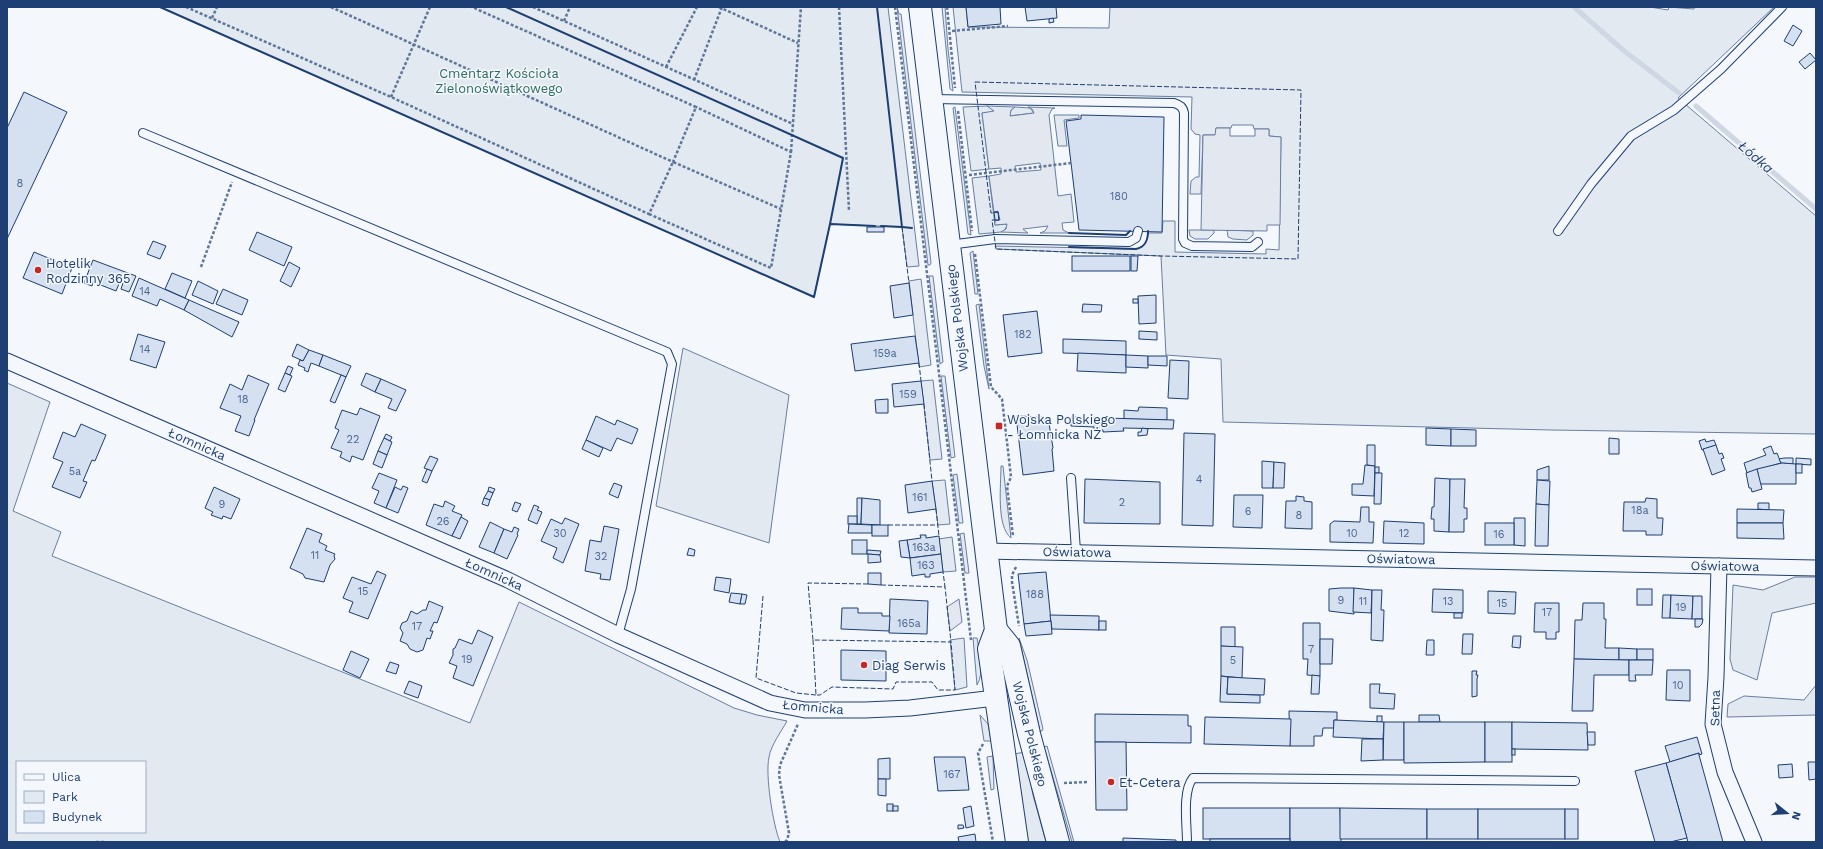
<svg xmlns="http://www.w3.org/2000/svg" width="1823" height="849" viewBox="0 0 1823 849" font-family="'Work Sans',sans-serif">
  <style>
    .green { fill: #e3e9f0; stroke: #687fa3; fill-rule: evenodd }
    .parking { fill: #e3e8f0; stroke: #687fa3; fill-rule: evenodd }
    .lines { fill: none; stroke-linecap: round; stroke-linejoin: round }
    .stream { stroke: #cfd7e4; stroke-width: 5 }
    .building { fill: #d5e0f0; stroke: #1d3f73 }
    .service-casing { stroke: #1d3f73; stroke-width: 10 }
    .minor-casing { stroke: #1d3f73; stroke-width: 17 }
    .primary-casing { stroke: #1d3f73; stroke-width: 24 }
    .path { stroke: #5e769c; stroke-width: 2.5; stroke-dasharray: 3 2; stroke-linecap: butt }
    .service { stroke: #f4f7fb; stroke-width: 8 }
    .minor { stroke: #f4f7fb; stroke-width: 15 }
    .primary { stroke: #f4f7fb; stroke-width: 22 }
    .fence { stroke: #1d3f73; stroke-width: 1; stroke-dasharray: 5 2; stroke-linecap: butt }
    .wall { stroke: #1d3f73; stroke-width: 2 }
    .poi-dot { fill: #c62828; stroke: #f4f7fb; stroke-width: 1.5 }
    .labels { text-anchor: middle; dominant-baseline: central; stroke-width: 3; stroke-linejoin: round; paint-order: stroke }
    .number-label { font-size: 11px; fill: #4b6792 }
    .park-label { font-size: 13px; fill: #2c6c60; stroke: #f4f7fb }
    .poi-label { font-size: 13px; fill: #1d3f73; stroke: #f4f7fb; text-anchor: start }
    .street-label { font-size: 13px; fill: #1d3f73; stroke: #f4f7fb }
    .water-label { font-size: 14px; font-style: italic; fill: #1d3f73; stroke: #f4f7fb }
  </style>
  <rect width="100%" height="100%" fill="#f4f7fb"/>
  <g class="green">
    <path d="M160,7H888L919,266L907,267L902,227L830,224L814,297Z"/>
    <path d="M897,7L899,14H901L931,263L930,265H928Z"/>
    <path d="M942,7H945L948,49L953,91L950,89Z"/>
    <path d="M953,7H966L968,27L1109,28L1110,7H1650L1668,10L1669,7L1694,9L1695,7H1774L1678,98L1816,216V434L1551,430L1223,422L1221,359L1166,355L1161,256L996,249L995,246L1136,249C1144,247 1148,241 1148,233H1162L1163,221H1175V252L1266,254V249L1279,250L1281,137L1269,136V129H1254L1253,125H1232L1231,128H1216V135H1203L1201,194H1190L1191,181L1196,177H1199L1200,135L1195,134L1191,129L1192,97L962,92Z"/>
    <path d="M987,106L992,108L994,112L982,113L989,169L971,171L963,107Z"/>
    <path d="M955,107L971,235L968,234L953,108Z"/>
    <path d="M1015,107L1030,108L1034,113L1009,116L1011,110Z"/>
    <path d="M1054,115H1079V118L1064,120L1067,146H1058Z"/>
    <path d="M989,176L995,225L1008,224L1004,231L1001,232L979,234L972,178Z"/>
    <path d="M1189,230H1214V233L1208,239H1195L1190,236Z"/>
    <path d="M1227,230L1253,231V235L1247,240L1233,239L1228,237Z"/>
    <path d="M973,251L978,294H975L970,253Z"/>
    <path d="M929,276H933L943,362L940,364Z"/>
    <path d="M921,279L931,365L919,367L909,281Z"/>
    <path d="M979,304L989,389L984,366L976,305Z"/>
    <path d="M683,348L789,395L769,543L656,506Z"/>
    <path d="M941,376H945L955,457L951,458Z"/>
    <path d="M933,380L942,459L930,460L921,381Z"/>
    <path d="M7,383L50,402L13,511L61,532L52,556L470,723L519,602L734,708L757,715L787,721C781,732 771,745 769,757C765,775 773,825 780,842H7ZM17,762H145V832H17Z"/>
    <path d="M1001,466H1003L1011,538C996,526 1001,485 1001,466Z"/>
    <path d="M957,474L963,523H959L953,475Z"/>
    <path d="M945,480L950,524L938,525L932,481Z"/>
    <path d="M964,533L969,573H965L960,534Z"/>
    <path d="M952,537L956,571L943,572L939,539Z"/>
    <path d="M1795,577H1816V603L1772,613L1757,680L1733,670L1730,659L1733,585L1763,590Z"/>
    <path d="M964,638L967,687L955,690L950,640Z"/>
    <path d="M973,638H977C979,652 985,672 977,685Z"/>
    <path d="M1019,638L1027,660L1043,729L1042,731H1040Z"/>
    <path d="M1816,685V715L1727,717L1728,704L1744,696L1804,700Z"/>
    <path d="M980,715L988,724L991,741H984Z"/>
    <path d="M1047,746L1074,842H1072L1044,747Z"/>
    <path d="M1025,752L1033,795L1046,842H1027L1014,754Z"/>
    <path d="M993,756L994,789L991,790L987,757Z"/>
  </g>
  <g class="parking">
    <path d="M987,106L1015,107L1011,110L1010,116L1034,113L1032,109L1028,107L1055,108L1052,109L1049,115L1058,196L1071,194L1074,222L1062,223L1063,230L1069,233H1040L1045,231L1048,226L1023,229L1028,233L1001,232L1006,229L1007,224L995,225V221L1000,220L998,211L994,212L989,176L1001,174V168L989,169L982,113L994,111ZM1040,163L1041,170L1016,172L1015,166Z"/>
    <path d="M1216,128H1230V136H1255V129H1269V136L1281,137L1280,225H1267V231L1201,230L1203,135H1215Z"/>
    <path d="M959,599L962,622L950,631L947,607Z"/>
  </g>
  <g class="lines">
    <g class="stream">
      <path d="M1574,7L1623,50L1679,93"/>
      <path d="M1696,106L1816,209"/>
    </g>
  </g>
  <g class="building">
    <path d="M966,7H1000L1001,24L968,27Z"/>
    <path d="M1025,7H1056L1057,18L1027,21Z"/>
    <path d="M1053,18L1054,22L1049,23V19Z"/>
    <path d="M1793,25L1802,31L1793,46L1784,41Z"/>
    <path d="M1810,53L1816,60L1805,69L1799,62Z"/>
    <path d="M24,92L67,112L7,239V128Z"/>
    <path d="M1081,115L1164,117L1162,232L1079,230L1066,121L1081,119Z"/>
    <path d="M994,212H998L999,220H995Z"/>
    <rect x="867" y="227" width="17" height="5"/>
    <path d="M257,232L292,247L284,266L249,250Z"/>
    <path d="M153,241L166,246L160,259L147,254Z"/>
    <path d="M34,252L72,268L62,294L23,278Z"/>
    <rect x="1072" y="256" width="58" height="15"/>
    <path d="M1131,256H1138L1137,271H1131Z"/>
    <path d="M93,260L136,276L129,292L121,289L124,280L121,279L116,291L93,282L92,286L84,283Z"/>
    <path d="M289,262L300,268L291,287L280,281Z"/>
    <path d="M172,273L192,281L185,298L165,289Z"/>
    <path d="M139,278L189,300L184,310L160,299L157,306L132,296Z"/>
    <path d="M198,281L218,291L213,304L192,295Z"/>
    <path d="M909,283L913,315L894,318L890,286Z"/>
    <path d="M223,289L248,300L242,315L216,304Z"/>
    <path d="M1156,295V323L1139,324L1138,296Z"/>
    <rect x="1133" y="299" width="5" height="4"/>
    <path d="M189,300L239,322L232,337L184,310Z"/>
    <path d="M1083,304L1102,305L1101,312H1082Z"/>
    <path d="M1037,311L1042,353L1008,357L1003,315Z"/>
    <path d="M1139,331L1157,332V340L1139,339Z"/>
    <path d="M138,334L165,342L156,368L130,360Z"/>
    <path d="M915,336L919,363L855,371L851,344Z"/>
    <path d="M1063,339L1126,341V355L1063,353Z"/>
    <path d="M297,344L309,350L303,361L292,356Z"/>
    <path d="M309,350L323,355L319,366L311,363L308,372L304,370L305,368L298,365L300,360L303,361Z"/>
    <path d="M1078,353L1126,355V373L1077,371Z"/>
    <path d="M323,355L351,366L346,377L319,366Z"/>
    <path d="M1126,355L1148,356V368L1126,367Z"/>
    <path d="M1148,356H1167V366L1148,365Z"/>
    <path d="M1170,360L1189,361L1188,399L1168,398Z"/>
    <path d="M288,366L293,368L290,375L285,373Z"/>
    <path d="M285,373L292,376L285,392L278,389Z"/>
    <path d="M366,373L381,379L375,392L361,385Z"/>
    <path d="M248,375L269,384L254,420H255L249,436L235,431L241,416L220,408L230,384L242,390Z"/>
    <path d="M341,375L346,377L335,403L330,401Z"/>
    <path d="M381,379L406,390L396,411L388,408L392,399L375,392Z"/>
    <path d="M921,381L924,404L894,407L892,384Z"/>
    <path d="M888,399V413H876L875,400Z"/>
    <path d="M1139,407L1167,408V420L1124,419V410L1138,411Z"/>
    <path d="M360,408L380,416L363,460L352,456L350,462L340,457L342,452L331,448L339,430L335,428L342,410L357,415Z"/>
    <path d="M596,416L615,425L617,420L638,429L632,444L617,438L611,451L586,440Z"/>
    <path d="M1016,416L1048,417L1053,448L1052,449L1054,471L1023,475Z"/>
    <path d="M1071,417L1174,420L1173,429L1123,428L1124,431L1103,432V430H1094V427L1071,426Z"/>
    <path d="M81,424L106,435L95,461L92,460L83,481L87,482L80,498L52,487L63,462L53,458L63,432L75,437Z"/>
    <path d="M1142,428L1148,429L1147,435L1138,436V432H1141Z"/>
    <path d="M1426,428L1451,429V446L1426,445Z"/>
    <path d="M1451,429L1476,430V446H1451Z"/>
    <path d="M1184,433L1215,434L1213,526L1182,525Z"/>
    <path d="M386,434L392,437L390,441L384,438Z"/>
    <path d="M384,438L392,442L387,455L378,451Z"/>
    <path d="M1609,438L1619,439V454H1609Z"/>
    <path d="M1705,439L1706,442L1714,440L1716,445L1702,450L1699,441Z"/>
    <path d="M586,440L603,448L599,457L582,449Z"/>
    <path d="M1367,445H1375V466L1367,465Z"/>
    <path d="M1716,445L1719,454L1722,453L1724,458L1721,459L1725,470L1712,475L1703,449Z"/>
    <path d="M1771,446L1774,454L1777,453L1781,463L1747,473L1744,463L1766,455L1763,449Z"/>
    <path d="M378,451L387,455L382,468L373,464Z"/>
    <path d="M430,456L438,459L432,471L424,468Z"/>
    <path d="M1784,458H1793V464L1781,463L1779,459Z"/>
    <path d="M1796,458L1811,459V465L1796,464Z"/>
    <path d="M1262,461L1274,462L1273,488H1262Z"/>
    <path d="M1274,462L1285,463L1284,488H1273Z"/>
    <path d="M1782,463L1796,464V484H1760L1757,469Z"/>
    <rect x="1796" y="464" width="6" height="9"/>
    <path d="M1365,465L1375,466L1374,496L1352,495V484H1363Z"/>
    <path d="M1549,466V480H1537V470Z"/>
    <rect x="1375" y="467" width="4" height="6"/>
    <path d="M427,469L432,471L427,483L422,481Z"/>
    <path d="M1757,469L1762,489L1752,492L1751,488H1749L1746,473Z"/>
    <path d="M379,473L397,480L386,508L374,503L379,491L372,488Z"/>
    <path d="M1375,473H1382L1381,504H1374Z"/>
    <path d="M1435,478L1450,479L1449,532L1434,531V519H1431L1432,507H1434Z"/>
    <path d="M1085,479L1160,482V524L1084,523Z"/>
    <path d="M1450,479H1465L1464,508H1467V519H1464V532H1449Z"/>
    <path d="M1537,480L1550,481L1549,505L1536,504Z"/>
    <path d="M932,481L936,509L908,513L905,485Z"/>
    <path d="M614,483L622,486L618,498L609,494Z"/>
    <path d="M403,486L408,488L398,513L386,508L395,487L401,490Z"/>
    <path d="M214,487L240,499L231,519L223,516L222,519L211,515L213,512L205,508Z"/>
    <path d="M489,487L495,489L493,493L488,491Z"/>
    <path d="M488,491L493,493L490,500L484,498Z"/>
    <path d="M1234,495H1263L1262,528L1233,527Z"/>
    <path d="M1296,496L1304,497V501L1312,502V529L1285,528L1286,501H1296Z"/>
    <path d="M484,498L490,500L488,506L482,504Z"/>
    <path d="M857,498H862L861,524H857Z"/>
    <path d="M862,498L880,500V525L861,524Z"/>
    <path d="M1646,498L1657,499V518H1663L1662,535H1646V531H1623L1624,502H1645Z"/>
    <path d="M445,501L455,506L452,511L462,515L452,536L426,525L434,504L443,507Z"/>
    <path d="M515,502L521,504L517,512L512,510Z"/>
    <path d="M1758,503H1769V510L1758,509Z"/>
    <path d="M1536,504L1549,505L1548,546H1535Z"/>
    <path d="M534,505L539,507L537,510L542,512L537,524L528,520Z"/>
    <path d="M1361,507H1369V522H1374L1373,543L1330,542V524L1334,521L1360,522Z"/>
    <path d="M1737,509L1784,510L1783,523H1737Z"/>
    <rect x="848" y="516" width="9" height="8"/>
    <path d="M461,517L468,521L460,539L452,536Z"/>
    <path d="M565,518L579,524L563,563L553,558L557,548L541,541L551,519L562,524Z"/>
    <path d="M1514,518H1525V546L1514,545Z"/>
    <path d="M1384,521L1424,523V544L1383,543Z"/>
    <path d="M490,522L504,529L494,553L479,547Z"/>
    <rect x="1485" y="523" width="29" height="22"/>
    <path d="M1737,523H1783L1784,539L1737,538Z"/>
    <path d="M849,524L872,525V533H848Z"/>
    <rect x="872" y="525" width="16" height="11"/>
    <path d="M604,526L619,529L610,580L600,579L601,574L585,571L590,540L601,542Z"/>
    <path d="M514,527L519,529L517,534L518,535L507,559L494,553L504,529L512,532Z"/>
    <path d="M307,528L322,534L319,542L327,546L325,550L335,554L334,556L335,559L330,565L324,582L305,578L303,574L290,568Z"/>
    <path d="M920,535H926V538L939,536L941,554L910,558L907,540L921,538Z"/>
    <rect x="852" y="540" width="15" height="14"/>
    <path d="M907,540L910,558L901,557L899,541Z"/>
    <path d="M689,548L695,550L694,556L687,555Z"/>
    <path d="M867,550L881,551L880,555L867,554Z"/>
    <path d="M868,554L880,555L881,562L868,563Z"/>
    <path d="M941,554L943,572L930,574V577H925V574L912,576L910,558Z"/>
    <path d="M377,571L386,575L368,619L349,612L353,602L343,598L352,577L371,584Z"/>
    <path d="M1046,572L1051,621L1024,624L1018,574Z"/>
    <path d="M868,573H881V585L868,584Z"/>
    <path d="M716,577L731,579L729,593L714,590Z"/>
    <path d="M1341,588H1354V614L1329,611V589Z"/>
    <path d="M1354,588L1372,590L1371,613L1353,612Z"/>
    <path d="M1433,589L1463,590V613L1432,612Z"/>
    <rect x="1637" y="589" width="15" height="16"/>
    <path d="M1372,590H1382L1381,610H1384L1383,641L1371,640Z"/>
    <path d="M1488,591L1516,592L1515,614L1488,613Z"/>
    <path d="M731,593L742,594L740,604L729,602Z"/>
    <path d="M742,594L747,595L745,604H740Z"/>
    <path d="M1663,595H1671L1670,618H1662Z"/>
    <path d="M1671,595L1693,596L1692,619L1670,618Z"/>
    <path d="M1693,596H1702V619H1692Z"/>
    <path d="M890,599L928,601L927,634L889,633Z"/>
    <path d="M429,601L443,607L437,623L434,622L430,631H433L430,639L427,638L423,650L417,652L410,649L407,644L400,641L403,633L400,628L402,623L407,621L411,611L417,614L423,610H426Z"/>
    <path d="M1535,603H1559V632H1556V639H1546V632H1534Z"/>
    <path d="M1583,603H1604V619H1606L1605,648H1619V660L1574,659L1575,620H1582Z"/>
    <path d="M842,608H858V613H882V616H890L889,631L841,629Z"/>
    <rect x="1454" y="613" width="8" height="5"/>
    <path d="M1050,615L1099,616V630L1052,629Z"/>
    <path d="M1695,619H1703L1702,624L1699,627H1695Z"/>
    <path d="M1051,621L1052,634L1026,636L1024,624Z"/>
    <rect x="1099" y="621" width="7" height="9"/>
    <path d="M1303,623H1320V676L1307,675L1308,659H1303Z"/>
    <path d="M1221,627H1235V647L1221,646Z"/>
    <path d="M478,630L493,637L473,686L453,678L457,666L449,663L453,655V649L455,648L459,639L472,644Z"/>
    <path d="M1463,634H1473L1472,654H1462Z"/>
    <path d="M1513,636H1521L1520,648L1512,647Z"/>
    <path d="M1320,639H1333L1332,664H1320Z"/>
    <path d="M1427,640H1434V655H1426Z"/>
    <path d="M1221,646L1243,647L1242,678L1221,676Z"/>
    <path d="M1619,648L1637,649V660H1619Z"/>
    <rect x="1637" y="649" width="16" height="11"/>
    <path d="M841,650L886,651V681L841,680Z"/>
    <path d="M351,651L369,659L360,678L343,670Z"/>
    <path d="M1574,659L1629,660V675H1594L1593,711H1572Z"/>
    <path d="M1629,660H1653L1652,675H1635L1636,681H1629Z"/>
    <path d="M390,662L399,665L396,674L386,671Z"/>
    <path d="M1667,670H1690V701L1666,700Z"/>
    <path d="M1472,671H1477L1476,675H1478L1477,679V696L1472,697Z"/>
    <path d="M1312,675L1320,676L1319,694H1311Z"/>
    <path d="M1221,676L1228,677L1227,694L1260,695V703L1220,702Z"/>
    <path d="M1228,677L1265,679L1264,695L1227,694Z"/>
    <path d="M409,681L422,686L418,698L404,693Z"/>
    <path d="M1370,684H1380L1379,693L1395,694L1394,709L1370,708Z"/>
    <path d="M1289,711L1337,712V720H1334V728H1323L1322,736H1314V746H1290Z"/>
    <path d="M1095,714L1188,715V726H1191V743L1095,742Z"/>
    <path d="M1419,715H1439L1440,722H1419Z"/>
    <rect x="1377" y="716" width="5" height="6"/>
    <path d="M1205,717L1291,719L1290,746L1204,744Z"/>
    <path d="M1334,720L1384,722L1383,739L1333,737Z"/>
    <path d="M1384,722H1404V760H1383Z"/>
    <path d="M1404,722H1485V762L1404,763Z"/>
    <rect x="1485" y="722" width="27" height="40"/>
    <path d="M1512,722L1587,723L1588,750L1512,749Z"/>
    <path d="M1587,732H1595V745H1588Z"/>
    <path d="M1697,737L1702,754L1699,755V753L1670,762L1665,746Z"/>
    <path d="M1362,739H1383V760L1361,761Z"/>
    <path d="M1095,742H1126L1127,810H1096Z"/>
    <rect x="1512" y="749" width="3" height="6"/>
    <path d="M1699,753V755L1723,842H1688L1666,763Z"/>
    <path d="M934,757H965L969,790L938,791Z"/>
    <path d="M890,758V779H878V759Z"/>
    <path d="M1808,762H1816V779L1809,780Z"/>
    <path d="M1666,763L1687,838L1670,842H1655L1635,771Z"/>
    <path d="M1792,764L1793,777L1779,778L1778,765Z"/>
    <path d="M878,779H886V796L878,795Z"/>
    <rect x="887" y="804" width="6" height="7"/>
    <rect x="893" y="806" width="5" height="5"/>
    <path d="M971,806L974,826L966,828L963,808Z"/>
    <rect x="1203" y="808" width="87" height="31"/>
    <path d="M1290,808H1340L1341,842H1290Z"/>
    <path d="M1340,808L1427,809V839H1340Z"/>
    <rect x="1427" y="809" width="51" height="30"/>
    <rect x="1478" y="809" width="87" height="30"/>
    <rect x="1565" y="809" width="13" height="30"/>
    <path d="M958,825H963L964,828L958,829Z"/>
    <path d="M975,834L976,842H959L958,837Z"/>
    <path d="M1123,838L1176,840V842H1123Z"/>
    <rect x="1210" y="839" width="80" height="3"/>
  </g>
  <g class="lines">
    <defs>
      <g id="service">
        <path d="M933,99L1174,103C1180,105 1183,107 1184,113L1183,239L1185,243L1192,246L1252,247L1258,242"/>
        <path d="M143,133L667,352L672,364L631,589L618,635"/>
        <path d="M1558,231L1591,184L1631,136L1674,110L1721,69L1782,7"/>
        <path d="M949,245L995,239L1129,242L1136,238L1138,231"/>
        <path d="M1071,478L1076,551"/>
        <path d="M1187,842C1187,825 1182,791 1193,778L1575,781"/>
      </g>
      <g id="minor">
        <path d="M7,361L508,580L618,635L770,703L805,710H865L910,708L995,698"/>
        <path d="M986,551L1816,568"/>
        <path d="M1719,566L1716,677L1713,724L1725,772L1754,842"/>
      </g>
      <g id="primary">
        <path d="M920,7L996,630L989,649L1017,842"/>
        <path d="M996,630L1009,646L1029,734L1058,842"/>
      </g>
    </defs>
    <use href="#service" class="service-casing"/>
    <use href="#minor" class="minor-casing"/>
    <use href="#primary" class="primary-casing"/>
    <g class="path">
      <path d="M186,7L391,97L649,214L673,162L781,209"/>
      <path d="M331,7L673,162L696,107L472,7"/>
      <path d="M533,7L793,124"/>
      <path d="M719,7L798,43"/>
      <path d="M839,7L849,211"/>
      <path d="M895,7L971,640"/>
      <path d="M947,7L955,88"/>
      <path d="M212,18L217,7"/>
      <path d="M564,21L570,7"/>
      <path d="M952,31L1008,26"/>
      <path d="M666,67L697,7"/>
      <path d="M694,80L722,7"/>
      <path d="M391,97L430,7"/>
      <path d="M958,111L972,231"/>
      <path d="M791,152L801,7"/>
      <path d="M969,175L1071,163"/>
      <path d="M649,214L771,268L791,152L696,107"/>
      <path d="M975,254L991,387L1002,399L1011,477L1007,486L1013,536"/>
      <path d="M201,267L232,182"/>
      <path d="M1016,567L1012,575V582L1019,626"/>
      <path d="M983,744L978,753L993,842"/>
      <path d="M1064,783L1088,782"/>
      <path d="M96,842H106"/>
      <path d="M785,842L787,840L789,833L779,775L780,765L798,724"/>
    </g>
    <use href="#service" class="service"/>
    <use href="#minor" class="minor"/>
    <use href="#primary" class="primary"/>
    <g class="fence">
      <path d="M975,82L1301,90L1298,259L1161,256L996,249L992,220H999L998,212L991,213Z"/>
      <path d="M902,227L909,283"/>
      <path d="M919,363L921,381"/>
      <path d="M924,404L932,481"/>
      <path d="M936,509L939,536"/>
      <path d="M888,525H938"/>
      <path d="M868,584L808,583L813,640L951,642L945,587"/>
      <path d="M881,585L945,587L943,572"/>
      <path d="M763,596L756,678L796,693L816,695"/>
      <path d="M813,640L816,695H820L832,687L893,689L896,682H932L938,690H955L951,642"/>
    </g>
    <g class="wall">
      <path d="M160,7L814,297L830,224L875,226"/>
      <path d="M506,7L843,158L830,224"/>
      <path d="M877,7L902,227L881,226"/>
      <path d="M902,227L912,228"/>
      <path d="M1069,233L1126,235L1130,231"/>
      <path d="M1069,247L1136,249C1145,247 1148,241 1148,231"/>
    </g>
  </g>
  <g class="poi-dot">
    <circle cx="38" cy="270" r="4"/>
    <rect x="995" y="422" width="8" height="8" rx="2"/>
    <circle cx="864" cy="665" r="4"/>
    <circle cx="1111" cy="782" r="4"/>
  </g>
  <g class="labels">
    <g class="number-label">
      <text x="20" y="183">8</text>
      <text x="1119" y="196">180</text>
      <text x="145" y="291">14</text>
      <text x="1023" y="334">182</text>
      <text x="145" y="349">14</text>
      <text x="885" y="353">159a</text>
      <text x="908" y="394">159</text>
      <text x="243" y="399">18</text>
      <text x="353" y="439">22</text>
      <text x="75" y="471">5a</text>
      <text x="1199" y="479">4</text>
      <text x="920" y="497">161</text>
      <text x="1122" y="502">2</text>
      <text x="222" y="504">9</text>
      <text x="1640" y="510">18a</text>
      <text x="1248" y="511">6</text>
      <text x="1299" y="515">8</text>
      <text x="443" y="521">26</text>
      <text x="560" y="533">30</text>
      <text x="1352" y="533">10</text>
      <text x="1404" y="533">12</text>
      <text x="1499" y="534">16</text>
      <text x="924" y="547">163a</text>
      <text x="315" y="555">11</text>
      <text x="601" y="556">32</text>
      <text x="926" y="565">163</text>
      <text x="363" y="591">15</text>
      <text x="1035" y="594">188</text>
      <text x="1341" y="600">9</text>
      <text x="1363" y="601">11</text>
      <text x="1448" y="601">13</text>
      <text x="1502" y="603">15</text>
      <text x="1681" y="607">19</text>
      <text x="1547" y="612">17</text>
      <text x="909" y="623">165a</text>
      <text x="417" y="626">17</text>
      <text x="1311" y="649">7</text>
      <text x="467" y="659">19</text>
      <text x="1233" y="660">5</text>
      <text x="1678" y="685">10</text>
      <text x="952" y="774">167</text>
    </g>
    <g class="park-label">
      <text x="499" y="73">Cmentarz Kościoła<tspan x="499" dy="15">Zielonoświątkowego</tspan></text>
    </g>
    <g class="poi-label">
      <text x="46" y="263">Hotelik<tspan x="46" dy="15">Rodzinny 365</tspan></text>
      <text x="1007" y="419">Wojska Polskiego<tspan x="1007" dy="15">- Łomnicka NŻ</tspan></text>
      <text x="872" y="665">Diag Serwis</text>
      <text x="1119" y="782">Et-Cetera</text>
    </g>
    <g class="street-label">
      <text transform="translate(957 318) rotate(-97)">Wojska Polskiego</text>
      <text transform="translate(197 444) rotate(24)">Łomnicka</text>
      <text transform="translate(1077 552) rotate(1)">Oświatowa</text>
      <text transform="translate(1401 559) rotate(1)">Oświatowa</text>
      <text transform="translate(1725 566) rotate(1)">Oświatowa</text>
      <text transform="translate(494 574) rotate(24)">Łomnicka</text>
      <text transform="translate(813 707) rotate(5)">Łomnicka</text>
      <text transform="translate(1715 708) rotate(-89)">Setna</text>
      <text transform="translate(1030 734) rotate(76)">Wojska Polskiego</text>
    </g>
    <g class="water-label">
      <text transform="translate(1756 157) rotate(41)">Łódka</text>
    </g>
  </g>
  <rect width="1823" height="849" fill="none" stroke="#1d3f73" stroke-width="16"/>
  <rect x="16" y="761" width="130" height="72" fill="#f4f7fb" stroke="#9eadc5"/>
  <rect x="24" y="774" width="20" height="6" fill="#f4f7fb" stroke="#9eadc5"/>
  <text x="52" y="781" font-size="12" fill="#1d3f73">Ulica</text>
  <rect x="24" y="791" width="20" height="12" fill="#e3e9f0" stroke="#9eadc5"/>
  <text x="52" y="801" font-size="12" fill="#1d3f73">Park</text>
  <rect x="24" y="811" width="20" height="12" fill="#d5e0f0" stroke="#9eadc5"/>
  <text x="52" y="821" font-size="12" fill="#1d3f73">Budynek</text>
  <g transform="translate(1787 813) rotate(107)" stroke="#f4f7fb" stroke-width="3" paint-order="stroke">
  <path d="M0-3L7 15L0 10L-7 15Z" fill="#1d3f73"/>
  <text y="-6" font-size="11" font-weight="bold" text-anchor="middle" fill="#1d3f73">N</text>
  </g>
</svg>
